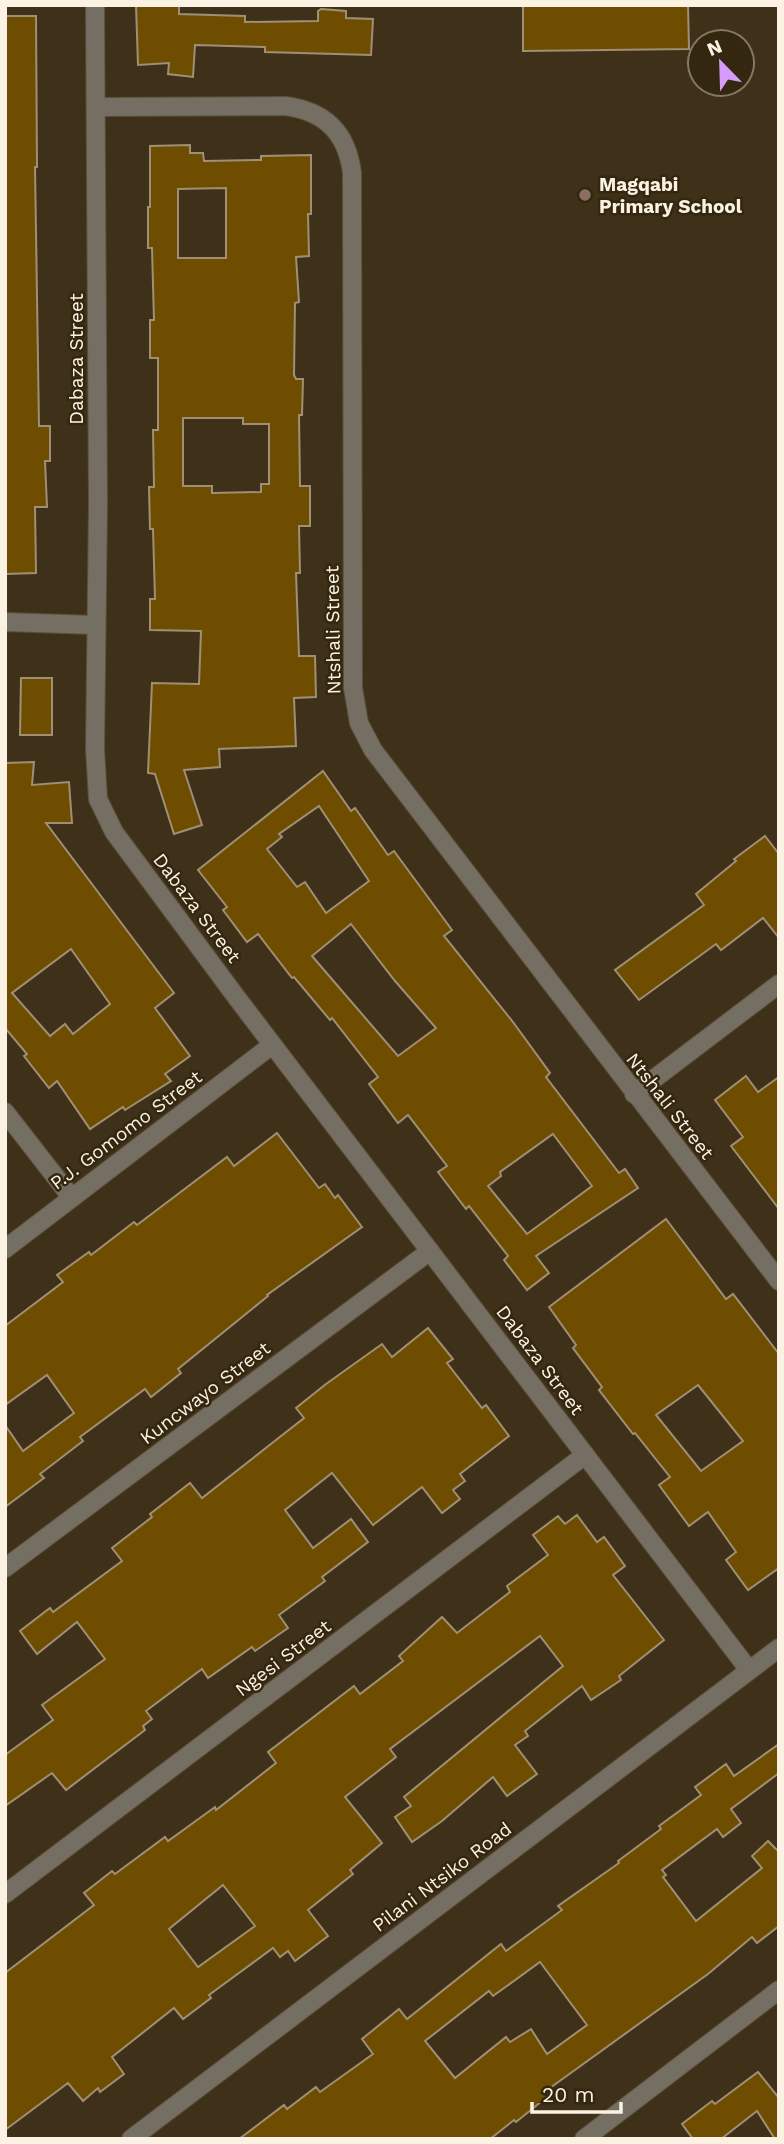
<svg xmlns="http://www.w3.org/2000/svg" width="784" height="2144" viewBox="0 0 784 2144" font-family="'Work Sans',sans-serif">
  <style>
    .building { fill: #6e4d00; stroke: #9f8f74; stroke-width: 2; fill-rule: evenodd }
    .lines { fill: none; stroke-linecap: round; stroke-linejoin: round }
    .street-casing { stroke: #5d5039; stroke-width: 20 }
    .street { stroke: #756e63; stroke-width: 18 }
    .education-dot { fill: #8d6e63; stroke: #34270f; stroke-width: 2.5 }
    .labels { text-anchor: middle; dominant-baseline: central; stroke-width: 5; stroke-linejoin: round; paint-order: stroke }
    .poi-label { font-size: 19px; font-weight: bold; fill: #fbf2e4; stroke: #34270f; text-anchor: start }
    .street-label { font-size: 19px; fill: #fbf2e4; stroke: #34270f }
  </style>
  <rect width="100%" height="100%" fill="#3f3119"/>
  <g class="building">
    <path d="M136,5H179V14L245,16V22L318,21V11L321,9L346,11V18L373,19L371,55L265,52V47L195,45L193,77L168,74L169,63L138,65Z"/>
    <path d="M523,5H688L689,49L523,51Z"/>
    <path d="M5,16H36L37,167H35L39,426H50V461H45L47,507H35L36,573L5,574Z"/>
    <path d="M190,145V153H203L204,161L261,160V156L311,155V214H308L309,256L296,257L299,302L295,303L294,375L296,379H303L302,415H299L300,486H310V526H299L300,573H296L299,656H315L316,697L294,698L296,746L219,749L220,767L184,770L202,825L174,834L155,774L148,773L152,683L199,684L201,631L150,630V599H155L153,529H150L149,487H154L153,430H158V358H150V320H154L152,248H148V207H150V146ZM226,188V258H178V189ZM183,418H243V424H269V484H261V492L212,493V486H183Z"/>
    <path d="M21,678H52V735H20Z"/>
    <path d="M34,762L32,785L69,782L72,823H46L174,993L155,1008L190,1056L165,1074L171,1081L125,1110L123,1107L90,1129L57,1081L49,1088L24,1056L27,1054L5,1028V763ZM71,949L110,1004L73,1034L65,1024L50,1036L12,993Z"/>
    <path d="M323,771L351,811L355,808L388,855L394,851L452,930L444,936L513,1022L550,1073L546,1077L619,1173L625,1169L638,1188L536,1256L549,1273L527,1290L504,1260L508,1256L469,1206L466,1209L438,1172L447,1166L408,1115L398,1123L369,1084L378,1077L332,1018L330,1020L294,977L292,978L258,934L247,942L223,910L227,907L198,870ZM319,806L369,881L326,913L305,882L297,887L267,849L282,837L279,834ZM351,924L395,981L436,1028L398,1056L312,956ZM553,1134L592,1186L527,1234L488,1186L501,1176L500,1172Z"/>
    <path d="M765,836L779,854V938L763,918L721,950L716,944L639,1000L615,970L704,905L696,894L736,861L734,859Z"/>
    <path d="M746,1076L758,1092L779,1077V1209L731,1146L743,1137L715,1100Z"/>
    <path d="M277,1133L319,1188L325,1184L335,1198L338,1195L362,1227L267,1295L268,1296L178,1369L181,1373L151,1397L145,1389L80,1437L83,1441L40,1474L44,1478L5,1507V1425L23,1451L74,1413L47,1375L5,1405V1326L63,1282L57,1275L89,1252L91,1255L134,1222L137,1225L227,1157L234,1166Z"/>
    <path d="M666,1219L726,1299L733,1294L779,1354V1568L748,1590L726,1560L736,1552L708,1512L689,1526L659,1485L670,1477L635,1433L633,1434L599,1390L602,1387L573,1348L576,1345L549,1307ZM698,1385L743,1441L701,1471L656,1415Z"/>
    <path d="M428,1328L453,1359L447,1363L482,1408L486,1405L509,1436L460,1474L465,1481L453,1490L460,1499L442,1513L422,1487L373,1525L332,1473L285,1510L313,1548L351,1519L368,1542L322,1577L325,1581L279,1615L288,1628L255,1651L252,1647L208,1678L202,1669L146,1711L152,1719L143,1726L145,1730L66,1790L52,1773L5,1806V1755L53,1720L42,1705L105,1659L77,1622L37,1654L20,1631L50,1608L53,1612L122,1561L112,1548L152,1517L150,1514L190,1483L202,1498L304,1418L296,1408L326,1384L382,1344L392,1357Z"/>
    <path d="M577,1515L597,1542L604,1537L625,1566L613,1575L664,1640L619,1676L621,1680L591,1700L582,1686L525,1731L528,1736L515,1745L537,1774L507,1796L493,1777L442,1821L412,1842L395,1817L411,1806L404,1797L563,1666L540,1636L390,1749L396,1757L345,1797L382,1843L350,1870L353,1874L308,1910L328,1936L295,1961L288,1951L280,1957L273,1948L209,1995L211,1998L183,2019L174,2008L112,2057L124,2074L100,2092L98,2088L83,2101L68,2083L5,2130V1973L94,1905L84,1893L112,1871L115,1874L165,1837L168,1841L215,1807L216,1810L276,1763L268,1752L354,1686L360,1694L403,1661L399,1656L442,1617L457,1633L510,1592L507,1586L548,1555L533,1535L558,1516L565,1524ZM223,1885L255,1926L198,1967L169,1929Z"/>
    <path d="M779,1744V1773L731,1809L741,1823L723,1837L717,1829L662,1870L666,1875L663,1877L696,1921L762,1868L752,1856L768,1841L779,1852V1926L757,1943L752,1937L708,1974L543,2093L547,2097L516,2122L514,2120L490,2139H239L284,2105L287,2109L316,2087L320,2092L373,2054L362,2039L399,2009L407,2019L501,1944L506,1951L562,1910L558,1906L619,1863L618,1861L661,1829L659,1826L701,1795L695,1787L726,1764L734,1776ZM540,1962L587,2025L547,2054L531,2029L510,2042L506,2037L455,2078L425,2041L489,1991L493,1996Z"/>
    <path d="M758,2072L779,2098V2139H775L757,2111L721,2139H693L682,2124L712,2101L715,2104Z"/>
  </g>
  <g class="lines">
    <defs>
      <g id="street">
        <path d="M95,5L98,504L95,749L98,799L114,832L237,998L749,1670"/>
        <path d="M96,107L285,106C325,111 347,133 352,173L353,688L359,723L373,750L779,1281"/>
        <path d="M5,622L95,625"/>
        <path d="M634,1094L779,984"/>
        <path d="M5,1112L72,1198"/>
        <path d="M5,1249L272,1045"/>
        <path d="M5,1568L430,1251"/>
        <path d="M5,1894L585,1455"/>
        <path d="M131,2139L779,1648"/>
        <path d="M584,2139L779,1990"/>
      </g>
    </defs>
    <use href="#street" class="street-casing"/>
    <use href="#street" class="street"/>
  </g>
  <circle class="education-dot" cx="585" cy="195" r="7"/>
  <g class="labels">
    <g class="poi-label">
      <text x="599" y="184">Magqabi<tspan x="599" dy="22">Primary School</tspan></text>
    </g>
    <g class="street-label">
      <text transform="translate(76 359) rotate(-90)">Dabaza Street</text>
      <text transform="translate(333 630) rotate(-91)">Ntshali Street</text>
      <text transform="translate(197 908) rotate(53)">Dabaza Street</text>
      <text transform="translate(670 1106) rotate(52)">Ntshali Street</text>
      <text transform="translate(126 1130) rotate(-37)">P.J. Gomomo Street</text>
      <text transform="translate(540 1360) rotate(53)">Dabaza Street</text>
      <text transform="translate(205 1393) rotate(-37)">Kuncwayo Street</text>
      <text transform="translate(283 1658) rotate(-37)">Ngesi Street</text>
      <text transform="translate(442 1877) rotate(-37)">Pilani Ntsiko Road</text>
    </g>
  </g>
  <rect width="784" height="2144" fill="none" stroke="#fbf2e4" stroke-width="14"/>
  <g transform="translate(721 63) rotate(337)"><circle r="33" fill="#34270f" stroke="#847864" stroke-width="2"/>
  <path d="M0-5L12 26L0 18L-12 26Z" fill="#d59cfb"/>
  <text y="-10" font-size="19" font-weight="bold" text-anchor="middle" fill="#fbf2e4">N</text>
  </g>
  <path d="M532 2102v10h89v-10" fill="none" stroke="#fbf2e4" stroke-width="3.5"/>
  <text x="542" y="2102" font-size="21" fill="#fbf2e4" stroke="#34270f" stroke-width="5" paint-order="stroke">20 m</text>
</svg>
